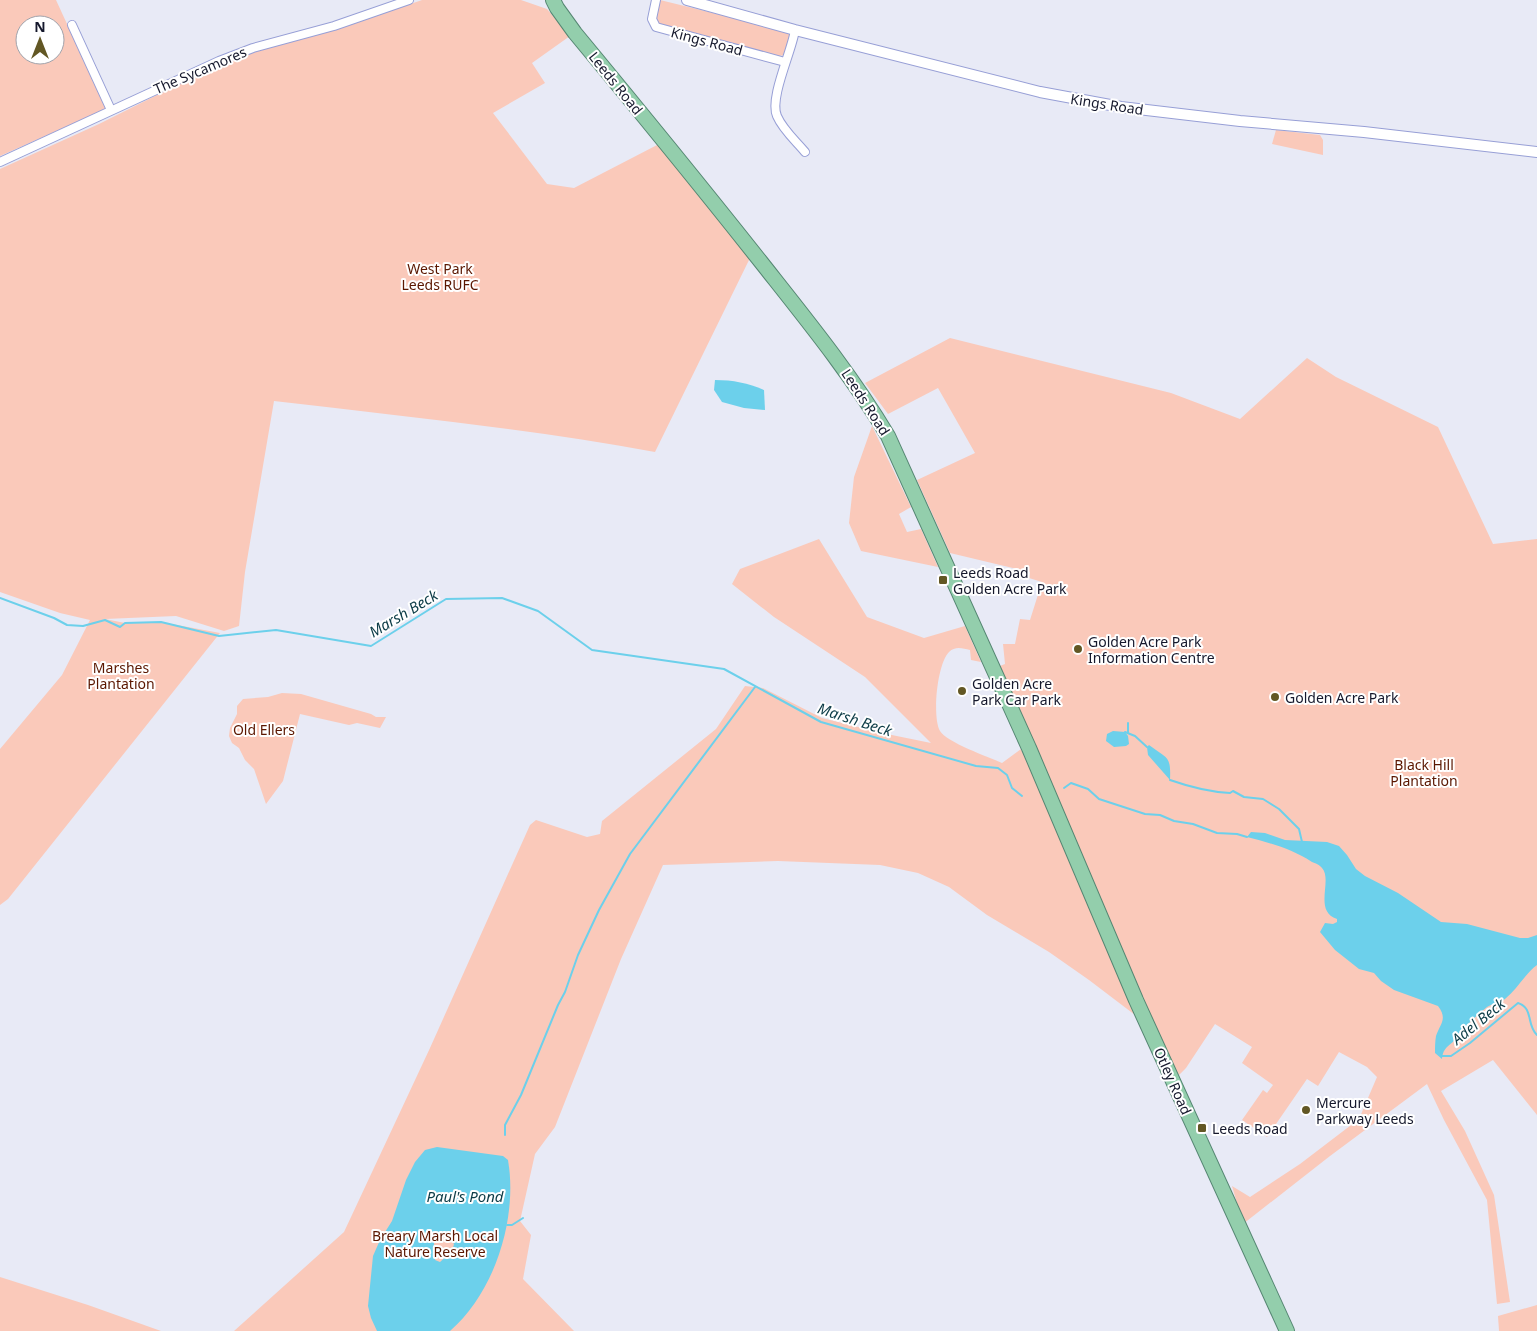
<svg xmlns="http://www.w3.org/2000/svg" width="1537" height="1331" viewBox="0 0 1537 1331" font-family="'Noto Sans',sans-serif">
  <style>
    .green { fill: #fac9ba; fill-rule: evenodd }
    .water { fill: #6cd0eb; fill-rule: evenodd }
    .lines { fill: none; stroke-linecap: round; stroke-linejoin: round }
    .stream { stroke: #6cd0eb; stroke-width: 2 }
    .minor-casing { stroke: #979fd6; stroke-width: 10 }
    .tertiary-casing { stroke: #979fd6; stroke-width: 12 }
    .trunk-casing { stroke: #558672; stroke-width: 16 }
    .minor { stroke: #fff; stroke-width: 8 }
    .tertiary { stroke: #fff; stroke-width: 10 }
    .trunk { stroke: #93ceac; stroke-width: 14 }
    .poi-dot { fill: #625724; stroke: #fff; stroke-width: 2 }
    .labels { text-anchor: middle; dominant-baseline: central; stroke-width: 4; stroke-linejoin: round; paint-order: stroke }
    .street-label { font-size: 14px; fill: #15182c; stroke: #fff }
    .park-label { font-size: 14px; fill: #5b1700; stroke: #fff }
    .poi-label { font-size: 14px; fill: #15182c; stroke: #fff; text-anchor: start }
    .water-label { font-size: 15px; font-style: italic; fill: #0d3c47; stroke: #fff }
  </style>
  <rect width="100%" height="100%" fill="#e8eaf6"/>
  <g class="green">
    <path d="M0,0H56L106,109L0,156ZM25,25H55V55H25Z"/>
    <path d="M422,0H521L547,9L570,36L532,63L545,83L493,113L547,184L574,188L659,144L708,207L750,258L655,452C529,429 401,416 274,401L245,572L239,626L224,631L176,616L105,619L125,623L161,622L220,633L8,899L0,905V749L62,675L90,620L60,613L0,592V169L99,124L213,67L244,55L339,29Z"/>
    <path d="M660,0L790,32L792,35L785,55L778,56L659,25L656,16Z"/>
    <path d="M1276,130L1320,135L1323,140V155L1272,144Z"/>
    <path d="M950,338L1171,393L1240,419L1307,358L1336,377L1438,427L1493,544L1537,539V1115L1493,1060L1441,1091L1465,1131L1494,1195L1510,1302L1497,1304L1487,1200L1444,1120L1427,1084L1330,1156L1243,1224L1232,1186L1250,1197L1300,1164L1359,1119L1377,1077L1367,1067L1339,1052L1318,1086L1307,1079L1267,1137L1242,1120L1263,1090L1267,1093L1273,1085L1242,1063L1252,1047L1215,1024L1186,1068L1179,1075L1171,1062L1000,666L1005,664L1003,644H1015L1020,619L1030,620L1042,582L1029,578L1030,572L950,553L917,480L975,453L938,388L888,414L865,383Z"/>
    <path d="M872,426L911,507L899,514L907,532L921,529L938,567L861,551L849,523L854,477Z"/>
    <path d="M819,539L867,617L924,638L965,626L981,662L971,660L970,650C962,648 955,646 949,652C937,664 932,717 940,731C946,742 989,757 1002,763L1021,749L1139,1018L1089,980L1049,952L987,915L949,887L918,873L880,865L778,861L663,865L621,959L555,1127L535,1154L520,1221L531,1235L523,1279L574,1331H234L344,1232L430,1048L530,825L536,820L587,837L600,834L602,821L716,729L745,686L763,688L822,718L882,733L931,743L865,677L774,617L732,584L740,569Z"/>
    <path d="M282,693L301,694L371,714L376,717H386L380,728L357,723L349,725L300,714L283,781L266,804L254,769L245,760L239,748L232,743L229,736L230,728L237,714V706L243,699L268,697Z"/>
    <path d="M0,1277L88,1305L161,1331H0Z"/>
    <path d="M1537,1305V1331H1499L1498,1316Z"/>
  </g>
  <g class="water">
    <path d="M715,380C733,380 748,383 764,390L765,410L744,408L722,402L714,390Z"/>
    <path d="M1113,731L1125,732L1128,736L1129,744L1126,746L1114,747L1106,741L1107,734Z"/>
    <path d="M1149,745C1168,759 1171,756 1170,780L1148,755L1147,747Z"/>
    <path d="M1251,832L1265,833L1285,840L1327,842L1339,846L1347,855L1356,869L1365,876L1398,893L1441,922L1467,924L1520,938H1528L1537,935V965C1525,974 1517,989 1505,999C1500,1003 1493,1003 1487,1007C1476,1016 1465,1026 1457,1037C1451,1046 1443,1046 1442,1059L1435,1053C1435,1047 1435,1042 1436,1036C1440,1024 1448,1019 1438,1006L1394,990L1381,981L1374,973L1359,969L1335,950L1320,932L1325,923L1333,924L1337,922V919C1313,911 1333,880 1322,868C1320,865 1315,863 1312,862C1292,849 1270,843 1247,837Z"/>
    <path d="M437,1147L503,1156L508,1160C518,1218 495,1292 450,1331H377L371,1318L368,1306L373,1256L380,1240L392,1221L406,1180L415,1162L425,1150ZM437,1236L449,1237L454,1244L452,1251L440,1262L435,1260L434,1243Z"/>
  </g>
  <g class="lines">
    <g class="stream">
      <path d="M0,598L54,618L67,625L83,626L105,620L120,627L125,623L161,622L219,636L276,630L371,646L446,599L502,598L538,611L592,650L724,669L821,722L976,766L998,768L1007,775L1012,788L1022,796"/>
      <path d="M1125,732L1135,736L1147,747"/>
      <path d="M1128,733V723"/>
      <path d="M1170,780C1190,787 1209,792 1230,793L1233,791L1244,797L1263,799L1279,809L1299,829L1302,842"/>
      <path d="M1064,788L1071,783L1088,789L1099,799L1145,814L1160,815L1174,821L1193,824L1217,833L1237,834L1247,837"/>
      <path d="M1442,1056H1451L1470,1043L1518,1003C1534,1008 1526,1025 1537,1035"/>
      <path d="M505,1135V1125L521,1095L558,1005L565,992L578,955L599,910L630,854L755,687"/>
      <path d="M507,1225H512L523,1218"/>
    </g>
    <defs>
      <g id="minor">
        <path d="M656,0L652,19L656,27L785,62"/>
        <path d="M72,25L111,110"/>
        <path d="M795,30C792,51 769,98 777,116C783,130 796,141 805,152"/>
        <path d="M0,162L219,61L253,48L334,26L409,0"/>
      </g>
      <path id="tertiary" d="M687,0L795,30L1040,92L1121,107L1240,121L1364,132L1537,152"/>
      <path id="trunk" d="M553,0L557,8L575,33C638,109 700,185 761,262C806,319 851,374 888,436L1029,748L1136,1000L1287,1331"/>
    </defs>
    <use href="#minor" class="minor-casing"/>
    <use href="#tertiary" class="tertiary-casing"/>
    <use href="#trunk" class="trunk-casing"/>
    <use href="#minor" class="minor"/>
    <use href="#tertiary" class="tertiary"/>
    <use href="#trunk" class="trunk"/>
  </g>
  <g class="poi-dot">
    <rect x="938" y="575" width="10" height="10" rx="2.5"/>
    <circle cx="1078" cy="649" r="5"/>
    <circle cx="962" cy="691" r="5"/>
    <circle cx="1275" cy="697" r="5"/>
    <circle cx="1306" cy="1110" r="5"/>
    <rect x="1197" y="1123" width="10" height="10" rx="2.5"/>
  </g>
  <g class="labels">
    <g class="street-label">
      <text transform="translate(707 41) rotate(15)">Kings Road</text>
      <text transform="translate(200 70) rotate(-23)">The Sycamores</text>
      <text transform="translate(616 83) rotate(51)">Leeds Road</text>
      <text transform="translate(1107 104) rotate(9)">Kings Road</text>
      <text transform="translate(866 402) rotate(57)">Leeds Road</text>
      <text transform="translate(1173 1081) rotate(66)">Otley Road</text>
    </g>
    <g class="park-label">
      <text x="440" y="268">West Park<tspan x="440" dy="16">Leeds RUFC</tspan></text>
      <text x="121" y="667">Marshes<tspan x="121" dy="16">Plantation</tspan></text>
      <text x="264" y="729">Old Ellers</text>
      <text x="1424" y="764">Black Hill<tspan x="1424" dy="16">Plantation</tspan></text>
      <text x="435" y="1235">Breary Marsh Local<tspan x="435" dy="16">Nature Reserve</tspan></text>
    </g>
    <g class="poi-label">
      <text x="953" y="572">Leeds Road<tspan x="953" dy="16">Golden Acre Park</tspan></text>
      <text x="1088" y="641">Golden Acre Park<tspan x="1088" dy="16">Information Centre</tspan></text>
      <text x="972" y="683">Golden Acre<tspan x="972" dy="16">Park Car Park</tspan></text>
      <text x="1285" y="697">Golden Acre Park</text>
      <text x="1316" y="1102">Mercure<tspan x="1316" dy="16">Parkway Leeds</tspan></text>
      <text x="1212" y="1128">Leeds Road</text>
    </g>
    <g class="water-label">
      <text transform="translate(403 613) rotate(-31)">Marsh Beck</text>
      <text transform="translate(855 719) rotate(18)">Marsh Beck</text>
      <text transform="translate(1478 1021) rotate(-39)">Adel Beck</text>
      <text x="465" y="1196">Paul's Pond</text>
    </g>
  </g>
  <g transform="translate(40 40)"><circle r="24" fill="#ffffff" stroke="#a1a3ab"/>
  <path d="M0-4L9 19L0 12L-9 19Z" fill="#625724"/>
  <text y="-8" font-size="14" font-weight="bold" text-anchor="middle" fill="#15182c">N</text>
  </g>
</svg>
